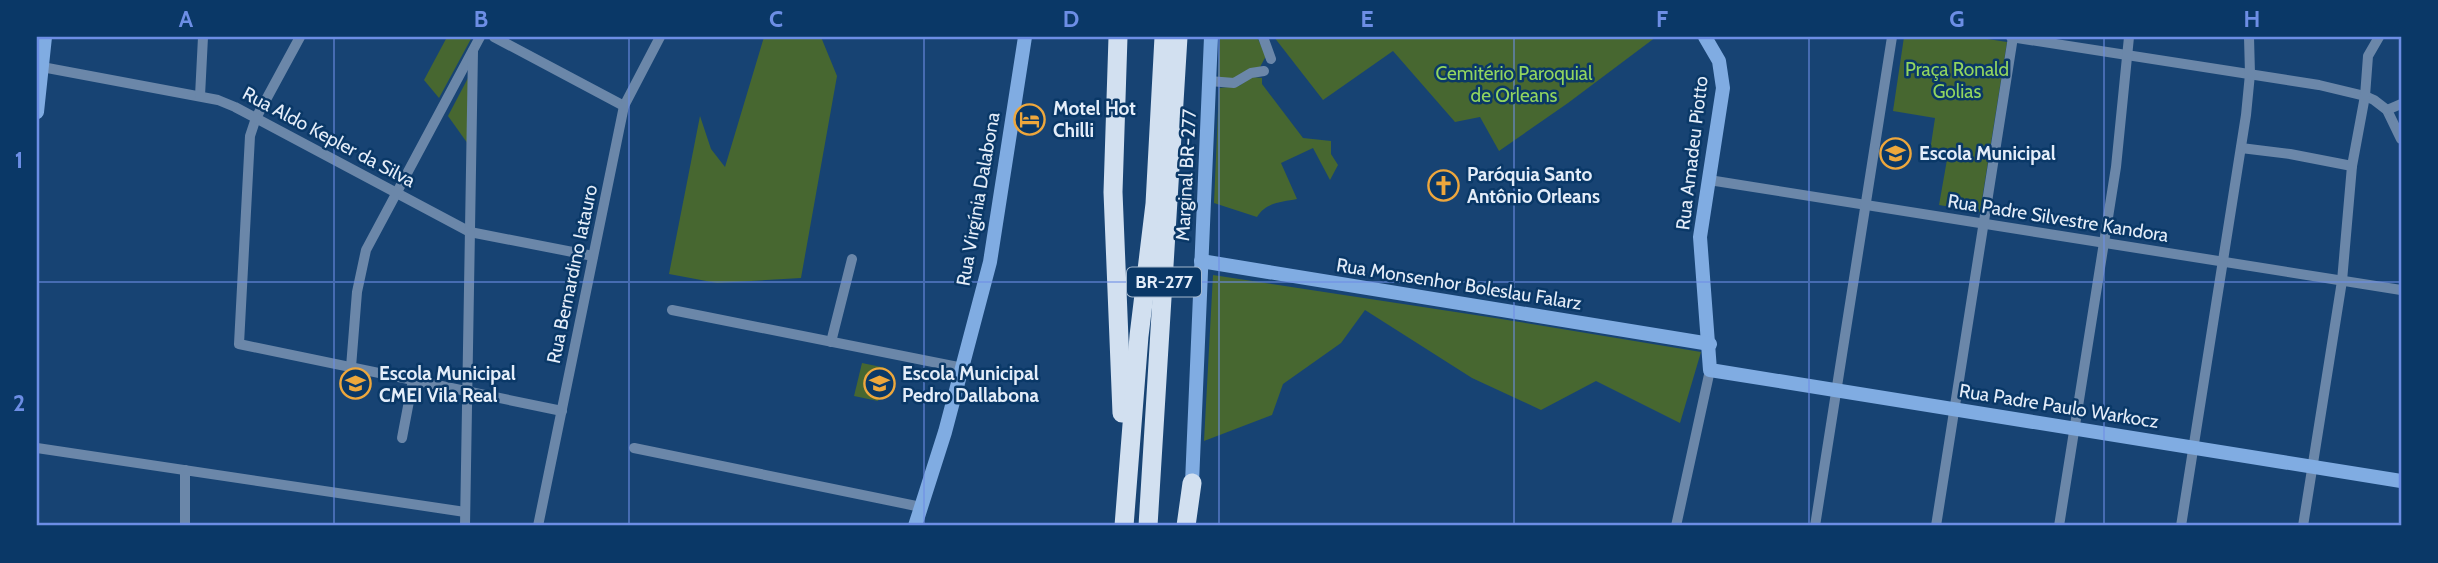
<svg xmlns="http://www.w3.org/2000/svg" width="2438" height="563" viewBox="0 0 2438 563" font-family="Cabin,sans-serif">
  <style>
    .green { fill: #476730 }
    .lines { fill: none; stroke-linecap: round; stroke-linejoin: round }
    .street { stroke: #6b87a9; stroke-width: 10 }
    .secondary { stroke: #80ace2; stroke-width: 14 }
    .highway { stroke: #d2e0f0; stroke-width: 19 }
    .grid { fill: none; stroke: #6d8ee5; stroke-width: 2; stroke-opacity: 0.55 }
    .labels { text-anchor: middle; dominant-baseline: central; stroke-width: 5; stroke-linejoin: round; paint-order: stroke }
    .shield { fill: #0a3867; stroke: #a3b7cd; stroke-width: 2 }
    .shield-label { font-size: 18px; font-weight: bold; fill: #e4edf9 }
    .park-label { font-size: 19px; fill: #92d55f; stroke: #0a3867 }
    .poi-label { font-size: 19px; font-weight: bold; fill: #e4edf9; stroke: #0a3867; text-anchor: start }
    .street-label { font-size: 19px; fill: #e4edf9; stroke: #0a3867 }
    .neatline { fill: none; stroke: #6d8ee5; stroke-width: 2.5 }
    .grid-label { font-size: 23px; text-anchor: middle; font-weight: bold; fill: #6d8ee5 }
  </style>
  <rect width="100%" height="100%" fill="#174373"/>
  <g class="green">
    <path d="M447,37H472L439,98L424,80Z"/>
    <path d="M764,37H821L837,76L801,278L717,283L669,274L700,116L711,149L725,167Z"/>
    <path d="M1220,37H1257L1266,56L1260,67L1232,79L1218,78Z"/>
    <path d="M1274,37H1656L1568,103L1499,151L1480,117L1455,122L1393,51L1323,100Z"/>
    <path d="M1904,37H1975L2007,42L1980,212L1939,205L1948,154L1930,151L1935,118L1893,111Z"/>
    <path d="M1252,77L1262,78V84L1303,138L1331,141V154L1338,165L1330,180L1313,148L1281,163L1297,199C1282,202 1266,202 1257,217L1214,203L1219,88L1239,86Z"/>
    <path d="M468,78V144L448,116Z"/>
    <path d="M1213,275L1495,318L1701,352L1680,423L1596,381L1541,410L1472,378L1365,310L1341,343L1283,384L1272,415L1204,441Z"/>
    <path d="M862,363L886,368L878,401L854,396Z"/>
  </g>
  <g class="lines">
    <g class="street">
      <path d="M300,37L256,118L250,136L239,344L562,411"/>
      <path d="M494,37L624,106"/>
      <path d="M1263,37L1271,59"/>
      <path d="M2011,37L2319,85L2365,96L2374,100L2387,110L2401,139"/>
      <path d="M42,67L218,100L235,107L470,232L593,256"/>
      <path d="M1209,81L1234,83L1251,73L1264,71"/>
      <path d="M200,96L203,37"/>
      <path d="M2387,110L2401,104"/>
      <path d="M2241,148L2290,154L2352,166"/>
      <path d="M1709,180L2401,290"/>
      <path d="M672,310L963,368"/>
      <path d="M831,342L852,259"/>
      <path d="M351,367L357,292L366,250L480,37"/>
      <path d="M402,438L413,380"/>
      <path d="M37,448L465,512"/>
      <path d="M634,448L921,507"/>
      <path d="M185,526V470"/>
      <path d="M465,526L473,51"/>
      <path d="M538,526L624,106L660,37"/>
      <path d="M1676,526L1710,370"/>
      <path d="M1815,526L1892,37"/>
      <path d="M1936,526L2013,37"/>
      <path d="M2059,526L2116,167L2129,37"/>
      <path d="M2181,526L2246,115L2250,74L2249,37"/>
      <path d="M2303,526L2342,281L2352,166L2365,96L2368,56L2379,37"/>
    </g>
    <g class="secondary">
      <path d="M1705,37L1719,61L1723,88L1700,237L1710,370L2401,481"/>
      <path d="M37,112L45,37"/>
      <path d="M1201,261L1710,344"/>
      <path d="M1192,483L1211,37"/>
      <path d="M915,526L945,432L990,262L1025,37"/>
    </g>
    <g class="highway">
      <path d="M1118,37L1113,192L1122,413"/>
      <path d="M1124,526L1139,336L1155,204L1164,37"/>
      <path d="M1148,526L1178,37"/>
      <path d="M1186,526L1192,483"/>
    </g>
  </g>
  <path class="grid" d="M334,37V526M629,37V526M924,37V526M1219,37V526M1514,37V526M1809,37V526M2104,37V526M37,282H2401"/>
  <defs>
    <symbol id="hotel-ring" viewBox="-11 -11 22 22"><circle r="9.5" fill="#0a3867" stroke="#eea73c" stroke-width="1.5"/><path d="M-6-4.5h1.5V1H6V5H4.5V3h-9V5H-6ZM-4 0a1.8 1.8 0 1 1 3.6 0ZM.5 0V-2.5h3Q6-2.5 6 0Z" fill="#eea73c"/></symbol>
    <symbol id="school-ring" viewBox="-11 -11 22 22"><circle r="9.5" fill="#0a3867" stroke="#eea73c" stroke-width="1.5"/><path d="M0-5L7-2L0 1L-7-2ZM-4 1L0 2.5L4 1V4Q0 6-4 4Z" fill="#eea73c"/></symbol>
    <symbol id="church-ring" viewBox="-11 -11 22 22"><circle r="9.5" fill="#0a3867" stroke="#eea73c" stroke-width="1.5"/><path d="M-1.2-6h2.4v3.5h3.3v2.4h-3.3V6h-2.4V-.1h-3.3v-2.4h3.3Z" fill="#eea73c"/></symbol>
  </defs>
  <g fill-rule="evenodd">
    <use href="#hotel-ring" x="1012" y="102" width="35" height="35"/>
    <use href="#school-ring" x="1878" y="136" width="35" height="35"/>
    <use href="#church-ring" x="1426" y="168" width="35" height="35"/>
    <use href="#school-ring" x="338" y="366" width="35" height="35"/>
    <use href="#school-ring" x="862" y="366" width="35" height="35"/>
  </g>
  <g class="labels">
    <rect class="shield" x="1127" y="267.5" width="74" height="29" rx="5"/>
    <g class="shield-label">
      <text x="1164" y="282">BR-277</text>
    </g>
    <g class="park-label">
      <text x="1957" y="69">Praça Ronald<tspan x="1957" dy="22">Golias</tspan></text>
      <text x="1514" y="73">Cemitério Paroquial<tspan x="1514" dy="22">de Orleans</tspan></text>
    </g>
    <g class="poi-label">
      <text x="1053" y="108">Motel Hot<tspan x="1053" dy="22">Chilli</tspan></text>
      <text x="1919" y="153">Escola Municipal</text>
      <text x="1467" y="174">Paróquia Santo<tspan x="1467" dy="22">Antônio Orleans</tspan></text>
      <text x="379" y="373">Escola Municipal<tspan x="379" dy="22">CMEI Vila Real</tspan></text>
      <text x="902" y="373">Escola Municipal<tspan x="902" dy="22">Pedro Dallabona</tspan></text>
    </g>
    <g class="street-label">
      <text transform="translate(329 137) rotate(28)">Rua Aldo Kepler da Silva</text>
      <text transform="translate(1692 153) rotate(-83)">Rua Amadeu Piotto</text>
      <text transform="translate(1186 175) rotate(-87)">Marginal BR-277</text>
      <text transform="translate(978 199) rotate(-80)">Rua Virgínia Dalabona</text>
      <text transform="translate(2058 218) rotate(9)">Rua Padre Silvestre Kandora</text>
      <text transform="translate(572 274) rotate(-78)">Rua Bernardino Iatauro</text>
      <text transform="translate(1459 284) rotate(9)">Rua Monsenhor Boleslau Falarz</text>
      <text transform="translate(2059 406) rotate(9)">Rua Padre Paulo Warkocz</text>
    </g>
  </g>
  <rect width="2438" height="563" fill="none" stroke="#0a3867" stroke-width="77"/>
  <rect x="38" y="38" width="2362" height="486" class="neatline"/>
  <g class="grid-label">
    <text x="186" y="27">A</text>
    <text x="481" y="27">B</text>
    <text x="776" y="27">C</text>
    <text x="1071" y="27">D</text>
    <text x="1367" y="27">E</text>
    <text x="1662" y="27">F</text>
    <text x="1957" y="27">G</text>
    <text x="2252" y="27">H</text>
    <text x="19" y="168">1</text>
    <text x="19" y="411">2</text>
  </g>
</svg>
